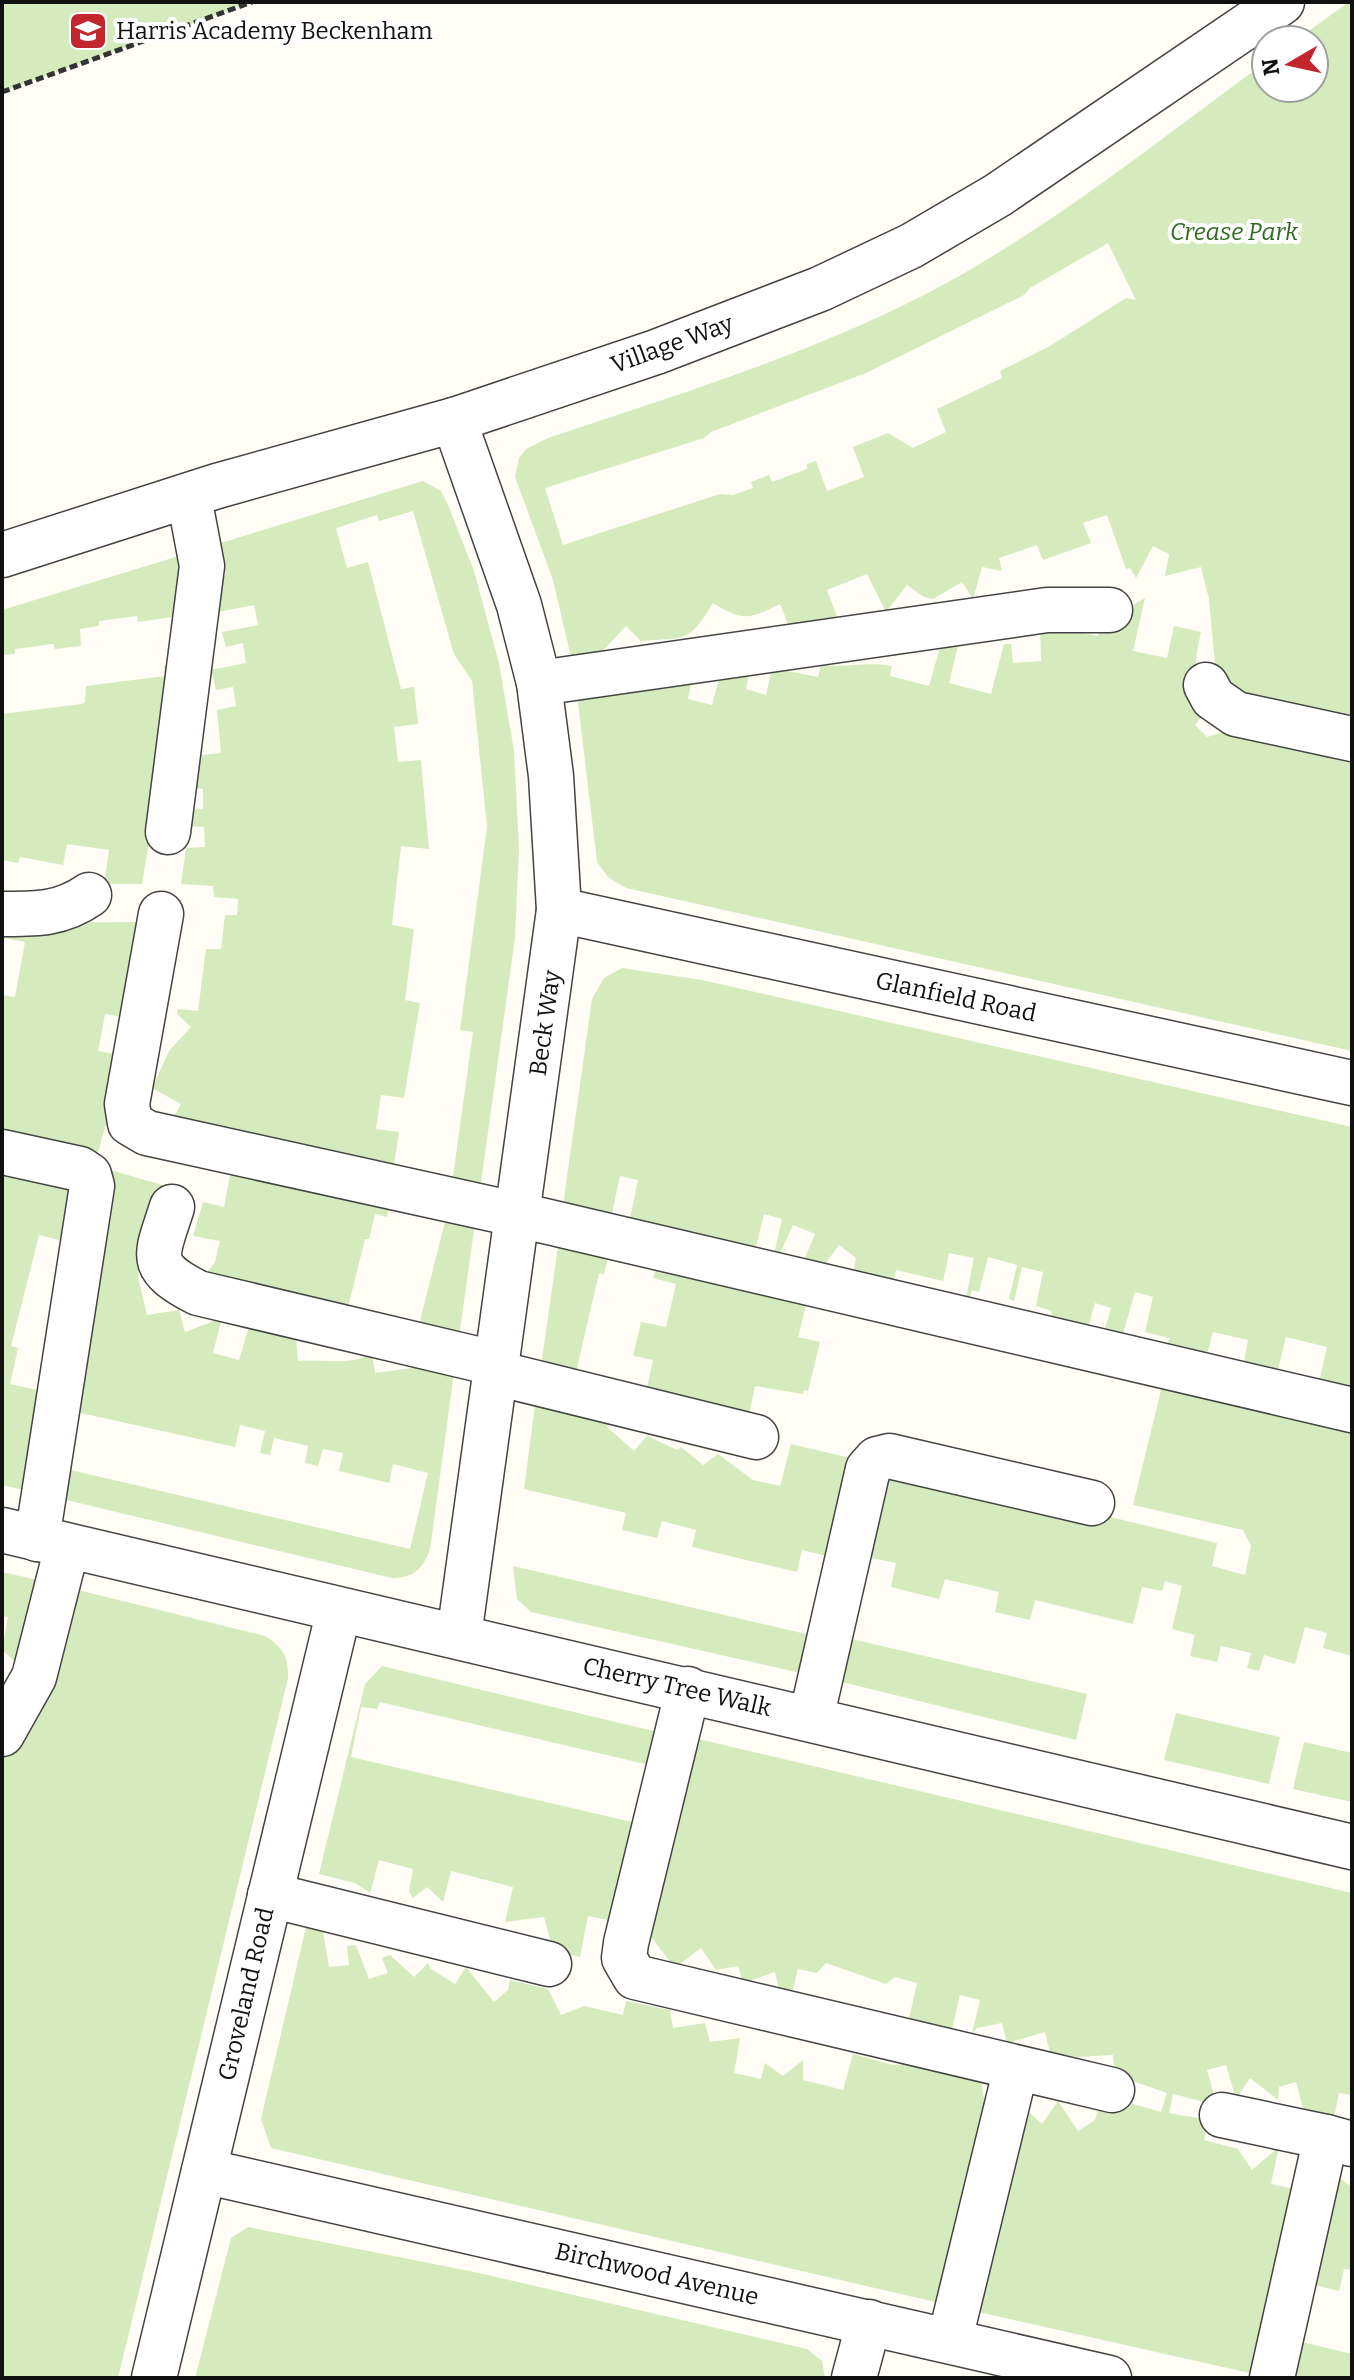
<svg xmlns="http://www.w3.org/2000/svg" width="1354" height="2380" viewBox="0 0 1354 2380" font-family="Bitter,serif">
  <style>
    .green { fill: #d5ebbd; fill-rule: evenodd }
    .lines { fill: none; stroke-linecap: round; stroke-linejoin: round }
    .minor-casing { stroke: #444; stroke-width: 47 }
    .path { stroke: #333; stroke-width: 5; stroke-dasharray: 8 4; stroke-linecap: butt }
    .minor { stroke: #fff; stroke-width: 44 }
    .labels { text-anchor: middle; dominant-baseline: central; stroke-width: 8; stroke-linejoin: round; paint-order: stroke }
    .poi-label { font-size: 24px; fill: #111; stroke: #fff; text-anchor: start }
    .park-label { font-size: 24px; font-style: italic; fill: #2f6b1f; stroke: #fff }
    .street-label { font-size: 24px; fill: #111; stroke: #fff }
  </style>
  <rect width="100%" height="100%" fill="#fffdf5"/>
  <g class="green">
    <path d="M2,2H252L2,92Z"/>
    <path d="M1349,2H1352V724L1246,700L1226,687L1215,665L1209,599L1201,567L1165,576L1169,554L1153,546L1136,578L1130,568L1126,569L1107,515L1083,523L1091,543L1043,560L1037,545L999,558L1002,571L982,567L973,599L962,582L933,599L924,597L907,585L886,612L867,574L827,590L839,622L793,636L780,604C749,619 744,622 713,603C688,644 686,637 641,641L626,626L591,663L573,666L553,580L515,477L519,458L526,449L548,438C676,395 805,356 926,294C1047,231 1156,142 1266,62V88H1314V40H1296ZM1108,243L1136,300L1126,298L1050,346L1000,371L1002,378L937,409L946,432L913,448L888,433L853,447L864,477L827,491L816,461L807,464V469L772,482L769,475L751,482L753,488L733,495L720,494L563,545L545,488L704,438L711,432L866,373L1024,295L1030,288Z"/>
    <path d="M423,481L441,491L448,505L474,571L499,663L514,751L519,848L515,938L479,1197L451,1191L473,1032L460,1030L487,827L472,681L454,654L413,511L379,521L377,515L336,528L347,568L368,562L401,689L414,687L418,724L394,727L398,762L421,760L429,849L401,846L392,925L414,929L405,1000L420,1003L404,1098L381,1095L376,1129L399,1132L392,1178L155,1126L144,1105L172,1120L181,1104L152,1088L169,1051L191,1027L177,1014L178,1009L198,1011L206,949H221L225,915H237L238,899L214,897L213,886L181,884L186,848L205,847L204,827L186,826L184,810L203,809V789L192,788L194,760L200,755L221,753L217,710L236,706L233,687L216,690L211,670L246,663L243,643L226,647L222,632L258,625L254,605L218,612L214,599L226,573L212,566L214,545Z"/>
    <path d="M192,552L186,615L138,622L137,616L99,621V626L80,629L81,646L55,649L53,644L15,649V654L2,655V610Z"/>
    <path d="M1145,598L1133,651L1167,658L1174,626L1201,632C1194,663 1192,683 1206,711L1195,725L1207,737L1233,729L1329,748L1326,757L1352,764V1051L626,888L608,877L597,862L576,686L694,670L688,699L712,705L721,672L749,674L746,689L766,695L772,668L818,677L821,665C845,668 868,661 892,666L890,676L929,686L943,637L959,641L949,683L991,694L1004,644H1011L1013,663L1041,661L1040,625L1098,636L1101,624Z"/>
    <path d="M179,663L142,884H104L109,850L67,844L63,865L20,857L18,863L2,860V714L82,704L85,702L86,686L165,676L164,666Z"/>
    <path d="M144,922L128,1018L105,1014L98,1051L121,1055L114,1096L95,1163L2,1143V995L15,997L25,942L4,938L6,923Z"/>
    <path d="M622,968L702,980L1352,1127V1400L1317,1392L1327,1347L1286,1337L1275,1382L1242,1373L1248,1340L1213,1332L1205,1362L1166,1352L1169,1338L1145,1332L1153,1297L1135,1292L1122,1337L1104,1332L1111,1308L1095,1303L1086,1335L1050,1327L1052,1311L1036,1306L1043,1272L1022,1267L1014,1301L1009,1299L1017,1265L988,1257L979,1292L972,1290L970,1298H966L974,1258L949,1253L943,1281L896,1270L890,1294L851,1284L856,1258L839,1245L825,1264L800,1269L815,1234L793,1225L779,1256L774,1254L782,1219L764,1214L752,1263L627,1232L638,1180L620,1176L609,1228L561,1220L592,999L604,978Z"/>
    <path d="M2,1162L75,1178L67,1242L39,1235L11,1346L18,1348L10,1384L46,1392L32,1492L2,1485Z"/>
    <path d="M232,1165L390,1204L387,1217L375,1214L369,1239H365L348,1307L419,1325L446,1218L476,1216L458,1344L199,1284L215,1262L220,1241L193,1236L203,1202L224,1207Z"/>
    <path d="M103,1168L166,1186L149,1209L138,1277L147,1315L179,1310L185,1332L222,1318L213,1353L239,1360L249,1326L296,1338L298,1361C325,1359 346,1366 372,1354L375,1373L413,1368L428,1359L455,1365L430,1550C422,1569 414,1578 392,1578L54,1497L58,1467L410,1549L428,1473L393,1464L389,1483L339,1471L343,1453L323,1449L318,1466L305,1463L308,1446L274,1438L270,1455L260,1453L265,1431L240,1425L235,1447L67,1410Z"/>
    <path d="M559,1240L610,1250L604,1274L599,1273L574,1381L540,1373Z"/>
    <path d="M658,1261L808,1298L798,1337L820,1342L808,1391L804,1390L803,1394L755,1386L749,1415L645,1397L653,1360L633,1356L641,1322L666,1327L676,1284L653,1278Z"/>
    <path d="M1163,1382L1352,1424V1656L1323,1648L1327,1633L1305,1627L1295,1664L1264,1655L1259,1671L1247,1668L1251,1653L1221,1646L1217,1662L1190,1656L1195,1635L1172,1629L1182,1586L1165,1581L1162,1591L1142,1587L1133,1624L1035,1600L1030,1620L995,1612L999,1592L945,1579L939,1599L891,1587L896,1563L862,1556L876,1480L918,1470L1217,1543L1212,1566L1245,1575L1251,1546L1243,1530L1133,1505Z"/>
    <path d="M535,1405L608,1421L607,1427L634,1451L647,1436L677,1450L681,1447L703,1465L718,1454L753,1480L780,1486L791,1444L863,1461L838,1559L802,1550L797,1572L692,1547L696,1530L662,1521L657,1538L622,1530L626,1513L524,1489Z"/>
    <path d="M513,1566L819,1637L809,1675L531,1612L517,1599Z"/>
    <path d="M2,1572L38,1580L19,1665L2,1650L8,1617L2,1616Z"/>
    <path d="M78,1590L265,1636C283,1647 289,1657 288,1678L118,2378H2V1759L22,1745L20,1727L57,1681L64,1652L56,1635Z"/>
    <path d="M839,1636L1087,1694L1076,1740L830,1679Z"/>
    <path d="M382,1666L666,1734L658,1767L380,1702L377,1709L361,1707L351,1757L645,1825L622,1923L588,1916L580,1957L553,1951L544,1917L505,1922L513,1887L451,1871L443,1902L427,1887L413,1898L409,1891L413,1869L379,1860L370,1893L355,1883L319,1874L365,1684Z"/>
    <path d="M1176,1713L1280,1737L1269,1784L1164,1760Z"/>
    <path d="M686,1736L1352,1893V2095L1339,2093L1332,2127L1305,2116L1296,2082L1279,2087L1278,2100L1250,2078L1236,2099L1226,2065L1207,2070L1217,2105L1173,2094L1169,2113L1209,2120L1204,2140L1238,2149L1252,2170L1279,2147L1271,2184L1303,2191L1263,2376L965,2309L1018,2102L1042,2124L1058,2101L1078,2131L1095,2120L1102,2095L1161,2112L1167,2093L1115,2075L1113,2055L1078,2057L1050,2053L1045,2032L1007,2043L1002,2023L977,2028L972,2033L980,2000L960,1995L952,2029L927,2032L908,2023L917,1983L895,1977L886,1984L826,1963L817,1973L798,1969L793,1990H779L775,1972L743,1983L738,1966L716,1970L701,1948L675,1968L651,1937L636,1949Z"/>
    <path d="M1304,1742L1352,1753V1802L1293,1789Z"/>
    <path d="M307,1923L322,1926L329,1967L349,1965L347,1946L356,1945L369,1979L388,1973L382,1958L390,1955L414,1977L428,1963L430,1968L455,1984L466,1967L494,2002L508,1990L510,1980L548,1989L561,2015L584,2006L623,2015L626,2001L670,2010L673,2028L705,2023L710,2042L740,2038L734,2073L761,2079L765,2063L783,2076L803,2060V2080L843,2090L853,2054L893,2065L927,2063L981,2080L984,2099L994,2106L948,2305L271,2148L261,2119Z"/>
    <path d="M1329,2170L1352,2187V2270L1344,2269L1339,2291L1303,2282Z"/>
    <path d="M248,2227L479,2273L807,2349L822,2361L825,2378H195L231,2238Z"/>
    <path d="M1290,2339L1352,2354V2378H1282Z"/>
  </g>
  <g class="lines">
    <defs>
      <g id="minor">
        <path d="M454,420L519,605L539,683L551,776L559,910L459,1636"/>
        <path d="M2,555L217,486L454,420L656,352L820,289L911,246L998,195L1282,2"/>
        <path d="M539,683L1047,610H1110"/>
        <path d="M1206,685L1213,698L1236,714L1352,739"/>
        <path d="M168,832L202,566L189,497"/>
        <path d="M559,910L1352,1083"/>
        <path d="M2,914C35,914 60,915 89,895"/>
        <path d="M161,914L127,1104L130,1123L147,1133L519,1215L1352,1410"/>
        <path d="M2,1152L80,1169L89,1175L92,1186L37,1539"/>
        <path d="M172,1207C156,1257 146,1266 198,1293L498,1364"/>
        <path d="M496,1373L756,1437"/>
        <path d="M2,1530L1352,1847"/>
        <path d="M688,1689L626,1943L624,1958L635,1977L1112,2090"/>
        <path d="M811,1719L868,1469L877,1459L889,1456L1092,1503"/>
        <path d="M2,1734L34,1677L67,1547"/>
        <path d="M270,1895L549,1964"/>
        <path d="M1222,2115L1326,2137"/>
        <path d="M204,2171L1109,2378"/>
        <path d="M950,2339L1016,2068"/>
        <path d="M154,2378L339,1610"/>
        <path d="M854,2378L869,2322"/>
        <path d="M1272,2378L1326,2137L1352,2144"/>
      </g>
    </defs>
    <use href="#minor" class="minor-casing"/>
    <path class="path" d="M2,92L252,2"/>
    <use href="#minor" class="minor"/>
  </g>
  <defs>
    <symbol id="school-square" viewBox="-11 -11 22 22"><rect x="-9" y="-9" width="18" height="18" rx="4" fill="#c4262e" stroke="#fff"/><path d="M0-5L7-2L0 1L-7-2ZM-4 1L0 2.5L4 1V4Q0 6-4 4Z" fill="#fff"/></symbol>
  </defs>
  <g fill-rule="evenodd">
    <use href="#school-square" x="66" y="9" width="44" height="44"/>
  </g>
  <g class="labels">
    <g class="poi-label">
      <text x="116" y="31">Harris Academy Beckenham</text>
    </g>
    <g class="park-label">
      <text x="1234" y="232">Crease Park</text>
    </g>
    <g class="street-label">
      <text transform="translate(672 344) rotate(-20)">Village Way</text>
      <text transform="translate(956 997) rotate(12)">Glanfield Road</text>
      <text transform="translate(545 1023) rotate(-82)">Beck Way</text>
      <text transform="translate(677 1687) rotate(13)">Cherry Tree Walk</text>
      <text transform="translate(246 1994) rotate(-77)">Groveland Road</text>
      <text transform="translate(657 2274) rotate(13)">Birchwood Avenue</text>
    </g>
  </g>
  <rect width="1354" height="2380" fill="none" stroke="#111111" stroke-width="8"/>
  <g transform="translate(1290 64) rotate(261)"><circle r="38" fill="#ffffff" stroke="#a0a0a0" stroke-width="2"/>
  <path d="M0-6L14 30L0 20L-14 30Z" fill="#c4262e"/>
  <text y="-12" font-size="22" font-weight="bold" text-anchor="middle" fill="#111111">N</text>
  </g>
</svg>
